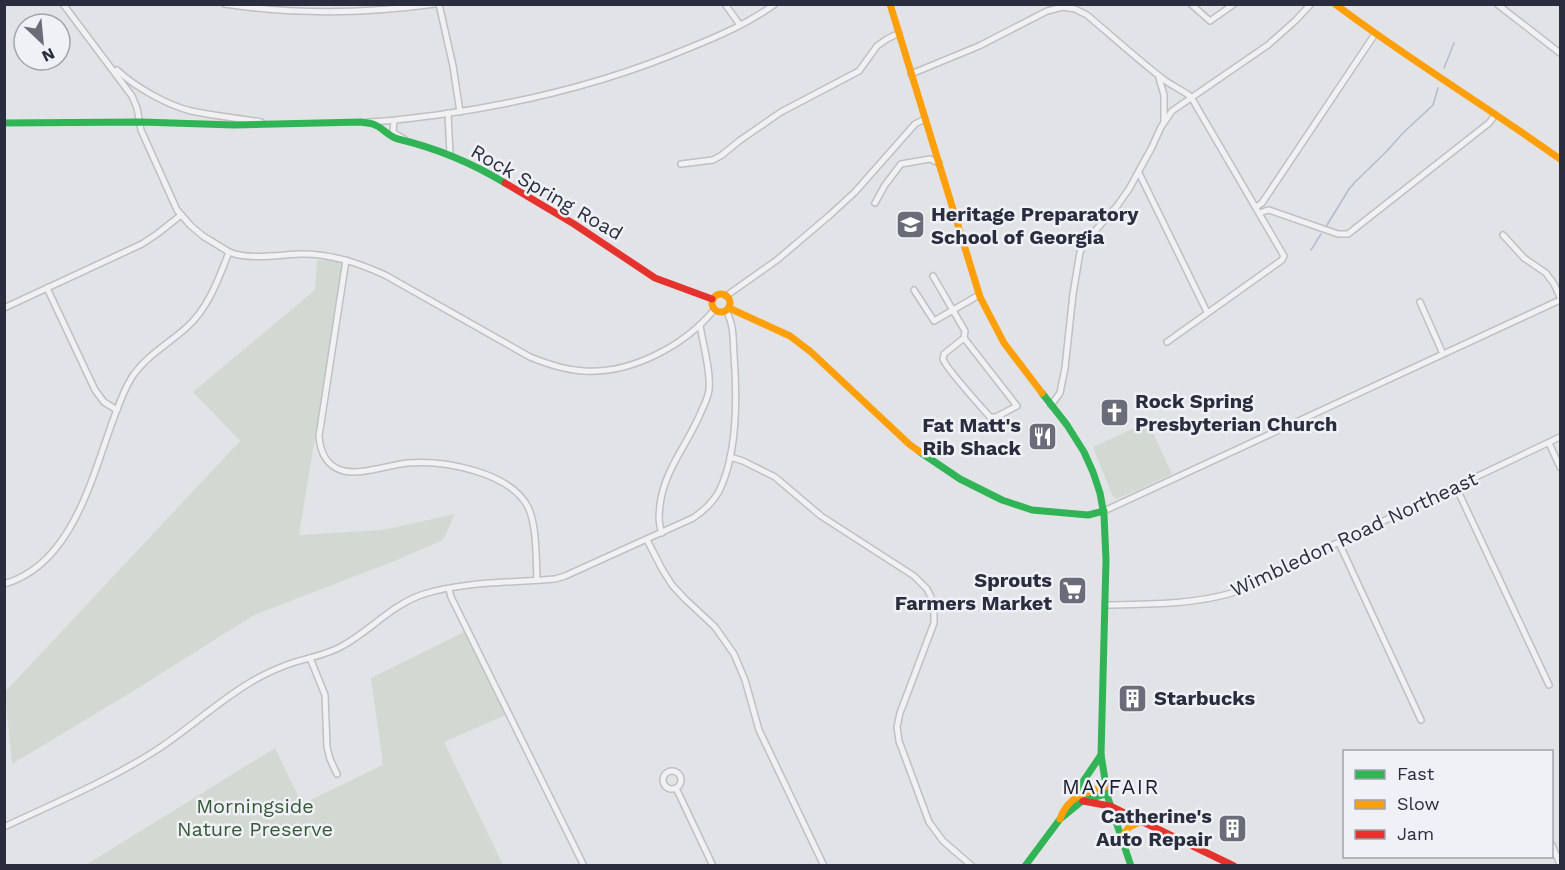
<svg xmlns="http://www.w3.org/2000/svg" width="1565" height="870" viewBox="0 0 1565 870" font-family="'Work Sans',sans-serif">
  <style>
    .green { fill: #d1d9d2 }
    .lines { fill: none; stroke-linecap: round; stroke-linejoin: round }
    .stream { stroke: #b2bbd0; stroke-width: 1.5 }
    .street-casing { stroke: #bfc0c3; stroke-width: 8 }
    .street { stroke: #f1f1f3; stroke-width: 5 }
    .fast { stroke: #30b455; stroke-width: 7 }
    .slow { stroke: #ff9f0a; stroke-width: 7 }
    .jam { stroke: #e5322d; stroke-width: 7 }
    .labels { text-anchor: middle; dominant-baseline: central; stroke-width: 5; stroke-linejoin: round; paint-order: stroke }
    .street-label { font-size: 20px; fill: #2a2d3e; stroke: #eff1f6 }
    .poi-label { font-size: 20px; font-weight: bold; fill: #2a2d3e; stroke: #eff1f6; text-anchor: start }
    .park-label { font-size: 20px; fill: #385938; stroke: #eff1f6 }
    .neighbourhood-label { font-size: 21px; letter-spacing: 1.5px; fill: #1c1f2f; stroke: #eff1f6 }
  </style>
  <rect width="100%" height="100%" fill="#e2e3e6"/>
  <g class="green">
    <path d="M317,260L344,261L299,535L383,530L455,514L443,540L397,560L254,615L135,690L12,764L5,692L240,441L193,392L315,290Z"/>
    <path d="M1148,422L1172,474L1140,489L1116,499L1112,495L1093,447Z"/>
    <path d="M468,630L510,713L444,742L503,865L84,866L275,748L302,804L383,765L371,678Z"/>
  </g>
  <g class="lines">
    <g class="stream">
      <path d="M1444,68L1454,43"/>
      <path d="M1327,225L1349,189L1355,182L1386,152L1403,133L1433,105L1438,88"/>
      <path d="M1311,250L1321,234"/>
    </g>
    <defs>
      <g id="street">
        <path d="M63,4L132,96L137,108L141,130L177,210L191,226L203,236L229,252C247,260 279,255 299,254C329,253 357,262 385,275L530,357C547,364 565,370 584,371C631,374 684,346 714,310"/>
        <path d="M225,4C296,15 363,14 435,4"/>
        <path d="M439,4L453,66L460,112"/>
        <path d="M725,4L740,25"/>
        <path d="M1191,4L1210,21L1234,4"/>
        <path d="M1497,4L1560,53"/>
        <path d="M117,70C135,87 167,105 191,111C214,116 237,118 261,122"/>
        <path d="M911,74L979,46L1047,11L1063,7L1075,9L1087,15C1112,36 1137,59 1163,79C1172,86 1183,90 1191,97L1284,256L1282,260L1167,342"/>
        <path d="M1159,78L1164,95V121"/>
        <path d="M448,113L450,155"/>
        <path d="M394,121L393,132L397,135L404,139"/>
        <path d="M368,122C392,121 414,118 437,115C524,103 609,82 689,48C719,36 749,23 775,4"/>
        <path d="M681,164L713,160L722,155L739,141L781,112L859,71L877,46L887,39L899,33"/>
        <path d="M1139,173L1207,312"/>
        <path d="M875,203L885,185L901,164L930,159L939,163"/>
        <path d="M1256,207L1262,203L1375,34"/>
        <path d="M1260,213L1265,211L1269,210L1338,234H1348L1489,123L1495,115"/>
        <path d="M1503,235L1524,258L1546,273L1554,284L1560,297"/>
        <path d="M346,260L319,436C320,452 327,467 344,471C362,475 388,465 408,463C444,460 510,472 528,507C537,525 536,560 537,580"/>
        <path d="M933,276L965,331L964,338"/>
        <path d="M47,288L95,390L104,402L117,410"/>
        <path d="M914,290L934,321L979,295"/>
        <path d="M726,296L777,260L830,215L855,192L915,124L925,119"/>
        <path d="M1420,302L1443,354"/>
        <path d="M4,308L142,244L157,234L181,215"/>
        <path d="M964,338L1017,406L996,417H990C982,408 945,367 943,359C943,358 944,356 944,354Z"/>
        <path d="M1051,405L1060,393L1065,368L1073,294L1080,252L1086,241L1117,206L1129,189L1152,147L1161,127L1172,111L1268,45L1295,21L1311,4"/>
        <path d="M1549,443L1560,467"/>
        <path d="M730,457L743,461L775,477L821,516L914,576L927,589L931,597L934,614V623L900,713L897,727L899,741L929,822L943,841L972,866"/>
        <path d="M1456,487L1549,685"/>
        <path d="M1104,511L1560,300"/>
        <path d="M662,533C658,523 659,515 660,505C664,470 688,444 701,412C704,405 708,398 709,390C711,371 703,345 700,325"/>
        <path d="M647,540L662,569L672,585L685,599L715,627L734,654L745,680L759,730L824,866"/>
        <path d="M1339,543L1421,720"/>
        <path d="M4,584C71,565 91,481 112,423C118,407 123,391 132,377C146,356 168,344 186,328C208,309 219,278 229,252"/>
        <path d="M449,589L451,597L584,866"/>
        <path d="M1105,605C1148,604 1190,605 1232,593L1560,437"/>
        <path d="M310,658L325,695L327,747L330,759L337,774"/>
        <circle cx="672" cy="780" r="9"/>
        <path d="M676,788L713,866"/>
        <path d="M4,827C55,803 108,781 155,751C188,730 217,702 251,682C264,674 278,668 292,663C310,657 328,655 344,645C372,629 393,604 424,594C466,581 512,583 555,579L565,576L693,518C705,510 715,501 721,487C737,451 737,395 734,355C733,339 734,324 726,311"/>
        <path d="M1552,845L1560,864"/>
      </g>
    </defs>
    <use href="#street" class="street-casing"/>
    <use href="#street" class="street"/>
    <g class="fast">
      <path d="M4,123L141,122L234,125L361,122C365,123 371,123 375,125C383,128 389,137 398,139C436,148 472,163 505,183"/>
      <path d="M1042,393L1067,425L1084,452L1093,472L1100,493L1104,515L1106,560L1101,755L1108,798L1131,866"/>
      <path d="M920,452L960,479L1002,500L1032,510L1088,515L1104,511"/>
      <path d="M1077,796L1082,783L1101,755"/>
      <path d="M1025,866L1060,819L1082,801L1106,794"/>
    </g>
    <g class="slow">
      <path d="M890,4L980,297L1004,343L1042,393"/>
      <path d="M1335,4C1408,59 1486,106 1560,159"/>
      <circle cx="721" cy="303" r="9"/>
      <path d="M729,308L790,336L811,352L909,444L920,452"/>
      <path d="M1060,819C1067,798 1085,791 1105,787"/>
      <path d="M1121,838L1129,827L1142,821"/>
    </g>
    <g class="jam">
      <path d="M505,183L574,224L655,278L712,299"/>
      <path d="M1083,801L1110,806L1234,866"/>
    </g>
  </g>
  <defs>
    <symbol id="school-square" viewBox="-11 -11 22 22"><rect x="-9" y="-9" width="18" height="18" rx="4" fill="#6a6d79" stroke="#eff1f6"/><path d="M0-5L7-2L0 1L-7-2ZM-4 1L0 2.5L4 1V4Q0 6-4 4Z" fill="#fff"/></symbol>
    <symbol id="church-square" viewBox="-11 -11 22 22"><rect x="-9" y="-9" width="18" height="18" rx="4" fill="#6a6d79" stroke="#eff1f6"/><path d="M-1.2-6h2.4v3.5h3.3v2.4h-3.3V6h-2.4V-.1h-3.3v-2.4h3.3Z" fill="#fff"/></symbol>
    <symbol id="restaurant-square" viewBox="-11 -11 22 22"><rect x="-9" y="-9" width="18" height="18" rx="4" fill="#6a6d79" stroke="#eff1f6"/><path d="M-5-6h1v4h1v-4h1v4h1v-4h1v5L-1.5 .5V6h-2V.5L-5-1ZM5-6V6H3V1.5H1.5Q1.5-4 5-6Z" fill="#fff"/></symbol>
    <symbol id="supermarket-square" viewBox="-11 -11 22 22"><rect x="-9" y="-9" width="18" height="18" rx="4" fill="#6a6d79" stroke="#eff1f6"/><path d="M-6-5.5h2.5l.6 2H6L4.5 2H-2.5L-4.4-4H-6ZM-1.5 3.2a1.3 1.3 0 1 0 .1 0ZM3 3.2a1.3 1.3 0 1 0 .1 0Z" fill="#fff"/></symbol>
    <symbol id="building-square" viewBox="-11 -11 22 22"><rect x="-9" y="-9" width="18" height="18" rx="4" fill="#6a6d79" stroke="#eff1f6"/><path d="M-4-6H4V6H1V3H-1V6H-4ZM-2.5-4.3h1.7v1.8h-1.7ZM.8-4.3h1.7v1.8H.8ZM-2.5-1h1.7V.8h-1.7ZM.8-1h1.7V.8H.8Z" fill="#fff"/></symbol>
  </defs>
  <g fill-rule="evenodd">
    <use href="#school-square" x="894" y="208" width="33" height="33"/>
    <use href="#church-square" x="1098" y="396" width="33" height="33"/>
    <use href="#restaurant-square" x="1026" y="420" width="33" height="33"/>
    <use href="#supermarket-square" x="1056" y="574" width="33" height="33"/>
    <use href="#building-square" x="1116" y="682" width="33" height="33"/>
    <use href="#building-square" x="1216" y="812" width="33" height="33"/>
  </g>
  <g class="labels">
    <g class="street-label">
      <text transform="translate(547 192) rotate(30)">Rock Spring Road</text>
      <text transform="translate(1354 534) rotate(-25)">Wimbledon Road Northeast</text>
    </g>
    <g class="poi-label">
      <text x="931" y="214">Heritage Preparatory<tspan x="931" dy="23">School of Georgia</tspan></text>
      <text x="1135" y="401">Rock Spring<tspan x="1135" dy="23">Presbyterian Church</tspan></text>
      <text x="1021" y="425" text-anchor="end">Fat Matt's<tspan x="1021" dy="23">Rib Shack</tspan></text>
      <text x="1052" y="580" text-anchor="end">Sprouts<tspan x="1052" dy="23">Farmers Market</tspan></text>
      <text x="1154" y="698">Starbucks</text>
      <text x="1212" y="816" text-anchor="end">Catherine's<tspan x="1212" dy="23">Auto Repair</tspan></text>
    </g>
    <g class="park-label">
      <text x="255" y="806">Morningside<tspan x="255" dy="23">Nature Preserve</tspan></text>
    </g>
    <g class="neighbourhood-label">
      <text x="1111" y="786">MAYFAIR</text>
    </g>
  </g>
  <rect width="1565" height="870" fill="none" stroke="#2a2d3e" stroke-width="12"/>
  <rect x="1343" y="750" width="210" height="108" fill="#eff1f6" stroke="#a0a3ac" stroke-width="1.5"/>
  <rect x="1355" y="770" width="30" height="9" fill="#30b455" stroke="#a0a3ac" stroke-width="1.5"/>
  <text x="1397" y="780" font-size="18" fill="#2a2d3e">Fast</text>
  <rect x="1355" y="800" width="30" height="9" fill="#ff9f0a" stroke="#a0a3ac" stroke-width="1.5"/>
  <text x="1397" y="810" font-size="18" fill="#2a2d3e">Slow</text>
  <rect x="1355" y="830" width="30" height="9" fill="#e5322d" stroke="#a0a3ac" stroke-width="1.5"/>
  <text x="1397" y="840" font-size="18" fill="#2a2d3e">Jam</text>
  <g transform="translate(42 42) rotate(154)"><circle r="28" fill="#eff1f6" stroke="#a0a3ac" stroke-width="1.5"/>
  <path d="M0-4.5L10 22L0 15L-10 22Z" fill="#6a6d79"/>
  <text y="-9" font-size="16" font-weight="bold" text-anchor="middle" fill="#2a2d3e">N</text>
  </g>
</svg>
